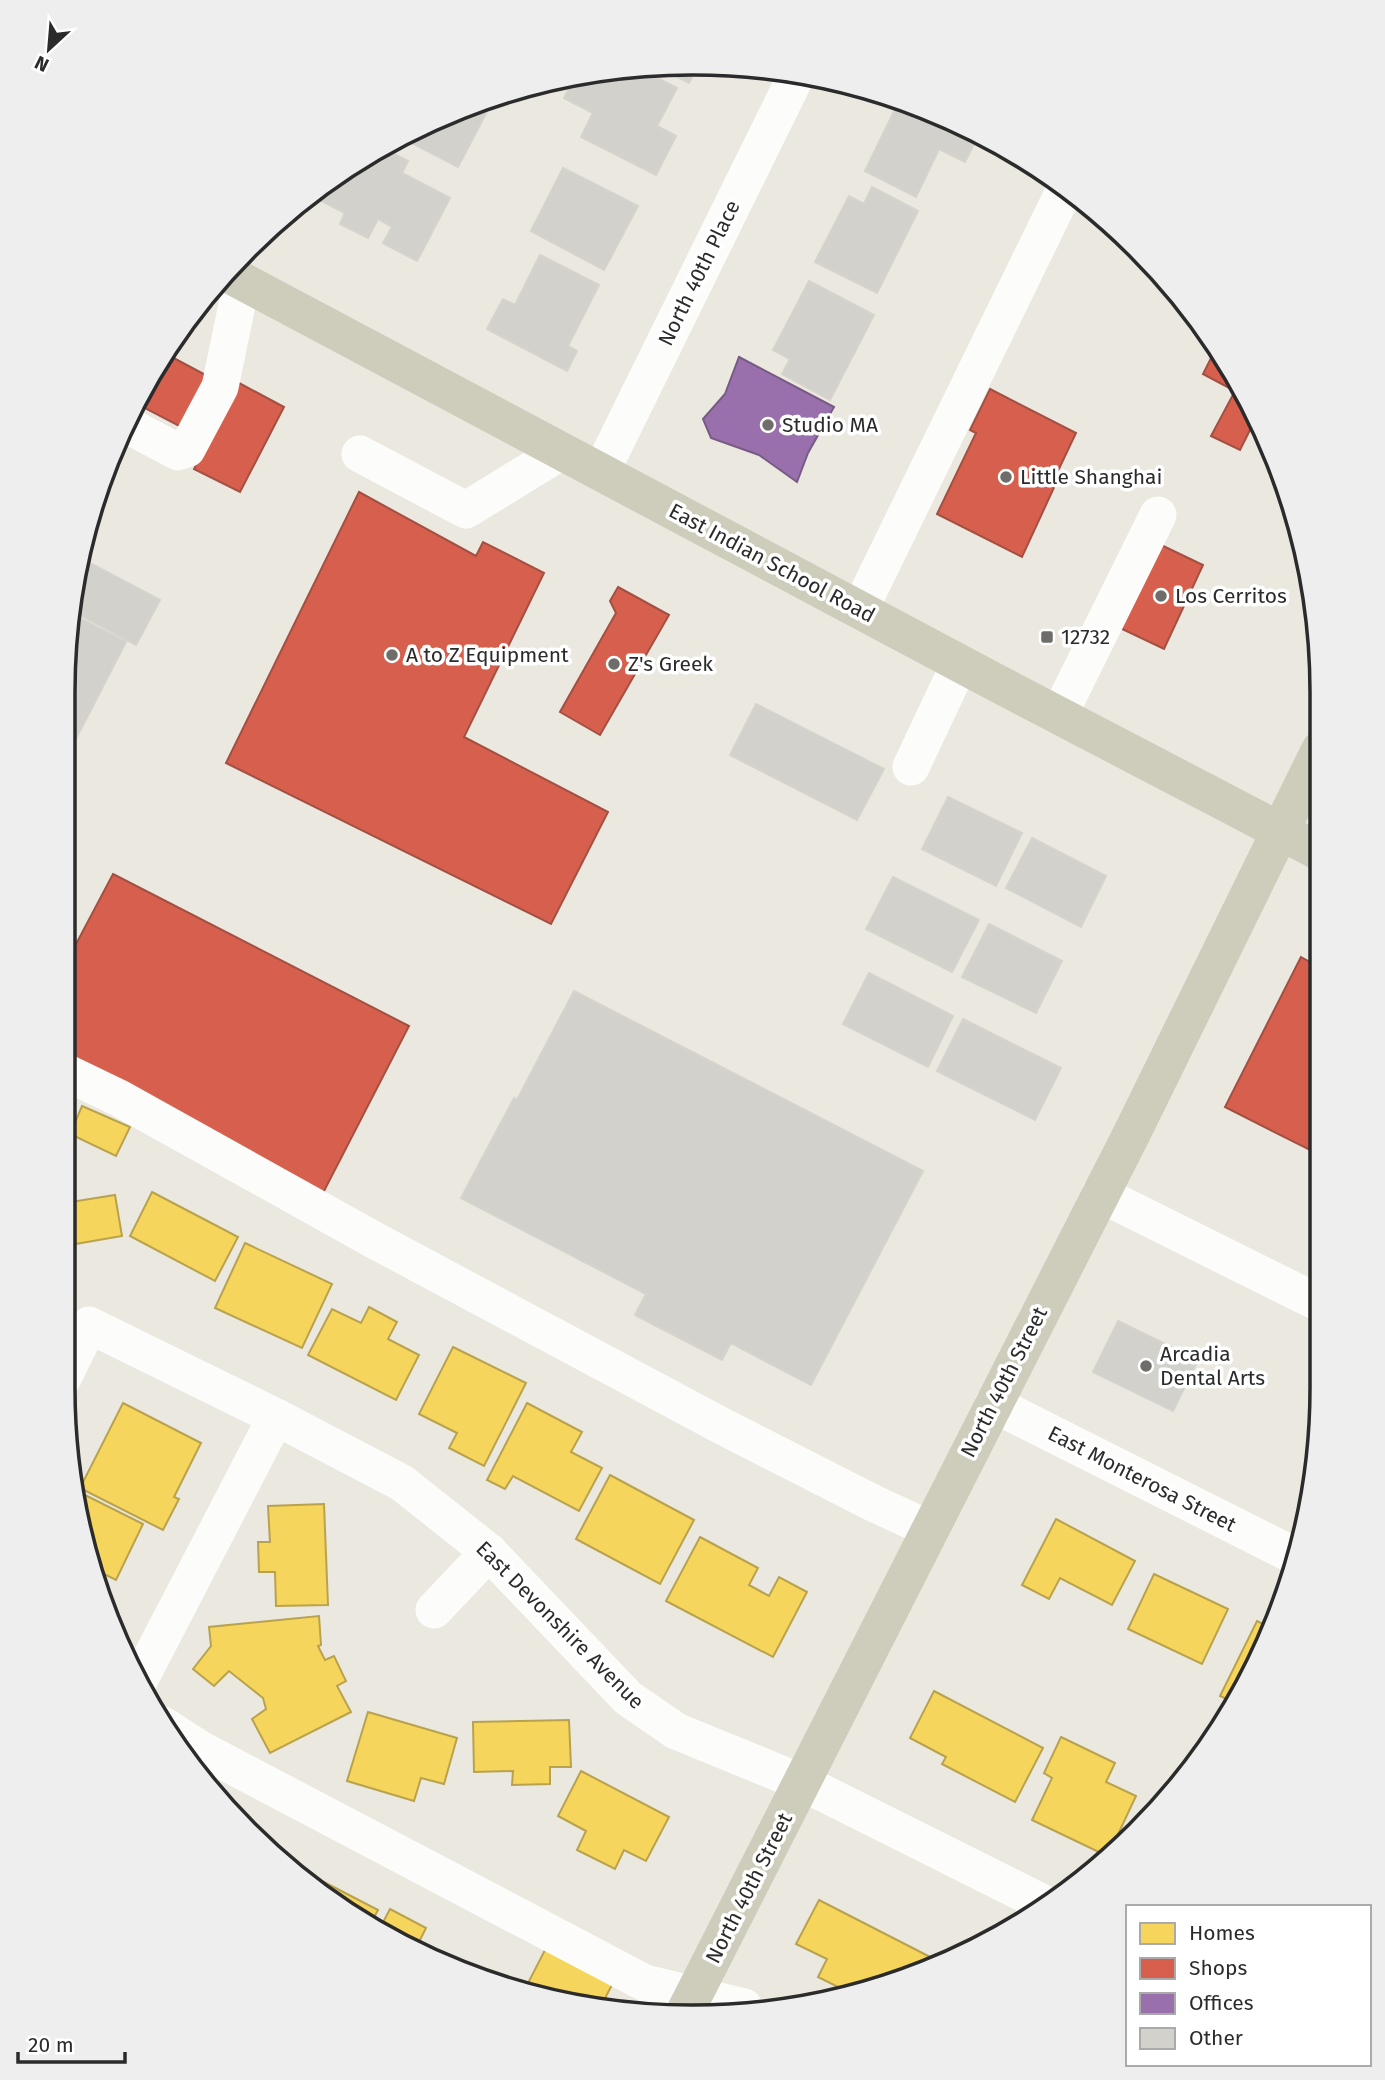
<svg xmlns="http://www.w3.org/2000/svg" width="1385" height="2080" viewBox="0 0 1385 2080" font-family="'Fira Sans',sans-serif">
  <style>
    .homes { fill: #f6d55c; stroke: #b9a24d; stroke-width: 2 }
    .shops { fill: #d6604d; stroke: #a35043; stroke-width: 2 }
    .offices { fill: #9970ab; stroke: #785b85; stroke-width: 2 }
    .building { fill: #d3d1cc; stroke: #d6d3cc; stroke-width: 2 }
    .lines { fill: none; stroke-linecap: round; stroke-linejoin: round }
    .minor { stroke: #fcfcfa; stroke-width: 37 }
    .major { stroke: #cecdbb; stroke-width: 38 }
    .poi-dot { fill: #6e6d6a; stroke: #fff; stroke-width: 2.5 }
    .labels { text-anchor: middle; dominant-baseline: central; stroke-width: 7; stroke-linejoin: round; paint-order: stroke }
    .street-label { font-size: 21px; fill: #2b2b2b; stroke: #fff }
    .poi-label { font-size: 21px; fill: #2b2b2b; stroke: #fff; text-anchor: start }
    .rim { fill: none; stroke: #2b2b2b; stroke-width: 3.5 }
  </style>
  <rect width="100%" height="100%" fill="#ebe8e0"/>
  <g class="homes">
    <path d="M82,1106L130,1127L116,1156L70,1134Z"/>
    <path d="M152,1192L238,1237L215,1281L130,1236Z"/>
    <path d="M115,1195L122,1236L64,1246V1200L65,1203Z"/>
    <path d="M245,1243L332,1284L302,1348L215,1308Z"/>
    <path d="M369,1307L397,1322L388,1339L419,1355L396,1400L308,1355L332,1309L361,1323Z"/>
    <path d="M453,1347L526,1383L484,1466L449,1448L457,1433L419,1414Z"/>
    <path d="M123,1403L201,1443L174,1497L179,1499L163,1530L80,1488Z"/>
    <path d="M527,1403L582,1432L571,1452L602,1468L579,1511L513,1476L505,1489L487,1480Z"/>
    <path d="M610,1475L694,1520L660,1584L576,1539Z"/>
    <path d="M83,1494L143,1524L116,1580L100,1572L95,1581L81,1498Z"/>
    <path d="M324,1504L328,1605L276,1606L275,1572H259L258,1542H270L268,1506Z"/>
    <path d="M1056,1519L1135,1561L1112,1605L1060,1578L1049,1599L1022,1585Z"/>
    <path d="M700,1537L758,1568L749,1585L769,1596L779,1577L807,1592L773,1657L666,1601Z"/>
    <path d="M1154,1574L1228,1609L1202,1664L1128,1629Z"/>
    <path d="M319,1616L321,1645L318,1646L325,1660L334,1656L346,1681L337,1686L351,1712L270,1753L252,1719L266,1709L263,1698L229,1671L214,1686L193,1669L211,1646L209,1627Z"/>
    <path d="M1257,1621L1269,1627L1257,1666L1233,1702L1220,1696Z"/>
    <path d="M934,1691L1043,1748L1015,1802L942,1764L946,1757L910,1738Z"/>
    <path d="M368,1712L457,1738L444,1784L421,1778L414,1801L347,1781Z"/>
    <path d="M569,1720L571,1767H550V1784L512,1785L513,1771L474,1772L473,1722Z"/>
    <path d="M1061,1737L1115,1763L1106,1782L1136,1796L1112,1847L1103,1854L1032,1820L1052,1778L1044,1773Z"/>
    <path d="M581,1771L669,1817L646,1861L624,1850L615,1869L577,1850L586,1831L558,1816Z"/>
    <path d="M295,1867L378,1910L371,1923L309,1887L294,1870Z"/>
    <path d="M819,1900L938,1961L868,1990L857,1985L852,1994L818,1977L827,1959L796,1944Z"/>
    <path d="M390,1909L426,1928L416,1948L380,1928Z"/>
    <path d="M546,1948L613,1983L602,2004L526,1987Z"/>
  </g>
  <g class="shops">
    <path d="M1216,348L1260,421L1259,423L1255,420L1240,450L1211,436L1235,391L1203,374Z"/>
    <path d="M168,355L213,379L185,429L135,403Z"/>
    <path d="M239,383L284,407L240,492L194,469Z"/>
    <path d="M990,389L1076,433L1057,473V481L1022,557L937,514L976,433L970,430Z"/>
    <path d="M359,492L476,556L483,542L544,573L464,737L608,812L551,924L226,763Z"/>
    <path d="M1159,544L1203,565L1164,649L1120,628Z"/>
    <path d="M618,587L669,615L600,735L560,712L616,613L610,601Z"/>
    <path d="M113,874L409,1026L322,1195L65,1056L66,963Z"/>
    <path d="M1301,957L1319,967L1318,1139L1312,1151L1225,1107Z"/>
  </g>
  <path class="offices" d="M739,357L834,407L808,453L797,482L759,455L711,438L703,419L725,394Z"/>
  <g class="building">
    <path d="M652,64L698,66L689,83Z"/>
    <path d="M636,67L677,88L657,126L676,136L656,175L581,137L593,113L564,98L575,77Z"/>
    <path d="M494,98L458,167L400,137L414,128Z"/>
    <path d="M900,99L979,134L965,162L939,149L916,197L865,171Z"/>
    <path d="M382,148L408,161L402,173L450,198L417,261L383,243L392,227L378,219L368,238L340,224L345,213L308,194Z"/>
    <path d="M563,168L638,206L604,270L531,231Z"/>
    <path d="M872,187L918,211L877,293L815,262L849,196L864,204Z"/>
    <path d="M540,255L599,285L568,346L577,351L567,371L487,329L503,299L515,305Z"/>
    <path d="M809,281L874,315L830,400L782,374L790,359L773,350Z"/>
    <path d="M84,560L160,600L136,645L69,609Z"/>
    <path d="M68,612L126,642L67,756Z"/>
    <path d="M756,704L884,769L857,820L730,755Z"/>
    <path d="M948,797L1022,833L996,886L922,849Z"/>
    <path d="M1032,838L1106,876L1081,927L1006,888Z"/>
    <path d="M893,877L979,920L952,972L866,929Z"/>
    <path d="M989,924L1062,961L1036,1013L962,977Z"/>
    <path d="M869,973L953,1016L928,1067L843,1024Z"/>
    <path d="M574,991L923,1171L811,1385L731,1343L722,1360L635,1315L646,1294L461,1198L514,1098L517,1100Z"/>
    <path d="M963,1019L1061,1068L1035,1120L937,1071Z"/>
    <path d="M1118,1321L1198,1360L1173,1411L1093,1372Z"/>
  </g>
  <g class="lines">
    <g class="minor">
      <path d="M125,424L178,452L187,449L220,387L242,281"/>
      <path d="M360,454L466,510L562,451"/>
      <path d="M601,472L797,74"/>
      <path d="M860,609L1065,189"/>
      <path d="M1059,715L1158,515"/>
      <path d="M911,767L960,663"/>
      <path d="M65,1072L119,1098L374,1240L720,1425L873,1503L929,1529"/>
      <path d="M1100,1194L1317,1302"/>
      <path d="M63,1378L89,1325L276,1417L402,1483L489,1552L628,1698L676,1731L803,1783L1043,1903"/>
      <path d="M993,1404L1291,1554"/>
      <path d="M434,1610L489,1552"/>
      <path d="M140,1679L276,1417"/>
      <path d="M163,1725L200,1749L645,1983L744,2007"/>
    </g>
    <g class="major">
      <path d="M225,272L991,680L1320,852"/>
      <path d="M685,2012L1132,1133L1320,750"/>
    </g>
  </g>
  <g class="poi-dot">
    <circle cx="768" cy="425" r="7"/>
    <circle cx="1006" cy="477" r="7"/>
    <circle cx="1161" cy="596" r="7"/>
    <rect x="1040" y="630" width="14" height="14" rx="3.5"/>
    <circle cx="392" cy="655" r="7"/>
    <circle cx="614" cy="664" r="7"/>
    <circle cx="1146" cy="1366" r="7"/>
  </g>
  <g class="labels">
    <g class="street-label">
      <text transform="translate(699 273) rotate(-64)">North 40th Place</text>
      <text transform="translate(772 563) rotate(28)">East Indian School Road</text>
      <text transform="translate(1004 1382) rotate(-63)">North 40th Street</text>
      <text transform="translate(1142 1479) rotate(27)">East Monterosa Street</text>
      <text transform="translate(560 1625) rotate(45)">East Devonshire Avenue</text>
      <text transform="translate(749 1888) rotate(-63)">North 40th Street</text>
    </g>
    <g class="poi-label">
      <text x="782" y="425">Studio MA</text>
      <text x="1020" y="477">Little Shanghai</text>
      <text x="1175" y="596">Los Cerritos</text>
      <text x="1061" y="637">12732</text>
      <text x="406" y="655">A to Z Equipment</text>
      <text x="628" y="664">Z's Greek</text>
      <text x="1160" y="1354">Arcadia<tspan x="1160" dy="24">Dental Arts</tspan></text>
    </g>
  </g>
  <path d="M0 0H1385V2080H0ZM692 75H693A617 617 0 0 1 1310 692V1388A617 617 0 0 1 693 2005H692A617 617 0 0 1 75 1388V692A617 617 0 0 1 692 75Z" fill="#eee" fill-rule="evenodd"/>
  <path class="rim" d="M692 75H693A617 617 0 0 1 1310 692V1388A617 617 0 0 1 693 2005H692A617 617 0 0 1 75 1388V692A617 617 0 0 1 692 75Z"/>
  <rect x="1126" y="1905" width="245" height="161" fill="#ffffff" stroke="#aaaaaa" stroke-width="2"/>
  <rect x="1140" y="1923" width="35" height="21" fill="#f6d55c" stroke="#aaaaaa" stroke-width="2"/>
  <text x="1189" y="1940" font-size="21" fill="#2b2b2b">Homes</text>
  <rect x="1140" y="1958" width="35" height="21" fill="#d6604d" stroke="#aaaaaa" stroke-width="2"/>
  <text x="1189" y="1975" font-size="21" fill="#2b2b2b">Shops</text>
  <rect x="1140" y="1993" width="35" height="21" fill="#9970ab" stroke="#aaaaaa" stroke-width="2"/>
  <text x="1189" y="2010" font-size="21" fill="#2b2b2b">Offices</text>
  <rect x="1140" y="2028" width="35" height="21" fill="#d3d1cc" stroke="#aaaaaa" stroke-width="2"/>
  <text x="1189" y="2045" font-size="21" fill="#2b2b2b">Other</text>
  <g transform="translate(49 49) rotate(206)" stroke="#ffffff" stroke-width="5" paint-order="stroke">
  <path d="M0-5L12 26L0 18L-12 26Z" fill="#2b2b2b"/>
  <text y="-10" font-size="19" font-weight="bold" text-anchor="middle" fill="#2b2b2b">N</text>
  </g>
  <path d="M18 2052v10h107v-10" fill="none" stroke="#2b2b2b" stroke-width="3.5"/>
  <text x="28" y="2052" font-size="21" fill="#2b2b2b" stroke="#ffffff" stroke-width="5" paint-order="stroke">20 m</text>
</svg>
